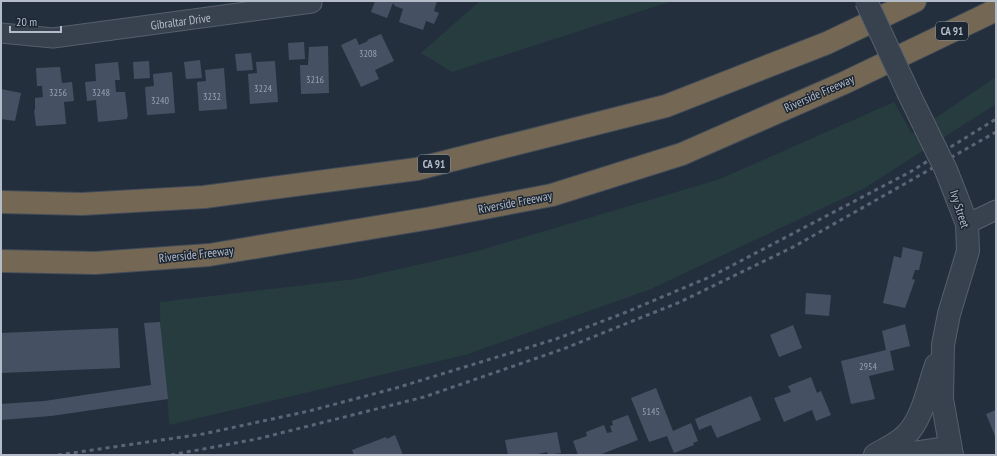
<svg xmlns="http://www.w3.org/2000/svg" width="997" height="456" viewBox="0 0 997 456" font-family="'PT Sans Narrow',sans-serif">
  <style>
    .green { fill: #263c3f }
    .building { fill: #455162 }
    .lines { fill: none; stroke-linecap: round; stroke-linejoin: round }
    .minor-casing { stroke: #565f6c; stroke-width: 21 }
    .tertiary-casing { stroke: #565f6c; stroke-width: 24 }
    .motorway-casing { stroke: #434c59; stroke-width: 24 }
    .minor { stroke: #38414e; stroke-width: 19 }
    .tertiary { stroke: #38414e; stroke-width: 22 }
    .motorway { stroke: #746855; stroke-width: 22 }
    .rail { stroke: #5a6575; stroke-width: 3; stroke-dasharray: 4 4; stroke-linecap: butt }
    .tertiary-bridge-casing { stroke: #565f6c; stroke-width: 24; stroke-linecap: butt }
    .tertiary-bridge { stroke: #38414e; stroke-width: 22 }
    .labels { text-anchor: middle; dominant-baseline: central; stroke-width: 3; stroke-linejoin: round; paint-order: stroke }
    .number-label { font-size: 10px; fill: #98a1af }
    .shield { fill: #1d2633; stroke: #878f9c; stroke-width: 1 }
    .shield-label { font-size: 11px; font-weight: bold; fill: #b4bcc9 }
    .street-label { font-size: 12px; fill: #b4bcc9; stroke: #1d2633 }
  </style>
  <rect width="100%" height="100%" fill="#242f3e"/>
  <g class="green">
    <path d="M480,1H672L452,72L421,53Z"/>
    <path d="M996,77V104L863,189L651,289L465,355L169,425C168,384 159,343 160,302L355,279L474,252L720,179L894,102L912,134Z"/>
  </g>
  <g class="building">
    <path d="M375,1H437L434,11L439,13L434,24L426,21L423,30L399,22L403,9L395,6L393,3L387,18L371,12Z"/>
    <path d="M381,34L394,61L375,70L379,79L361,87L341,45L356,38L359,45L368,41L367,40Z"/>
    <path d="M304,42L305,59L289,60L288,43Z"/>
    <path d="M328,46L329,93L301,94L300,65H308L309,47Z"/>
    <path d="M251,53L253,70L237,71L235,54Z"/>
    <path d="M200,60L202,78L186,79L184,62Z"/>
    <path d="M149,61L150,78L134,79L133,62Z"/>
    <path d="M275,61L278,102L250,104L248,74L257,73L256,62Z"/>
    <path d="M118,62L120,80H115L116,92H125L128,117H127V119L98,122L96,100L87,101L85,82L96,81L95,64Z"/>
    <path d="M60,67L62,83L72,82L74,101L64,102L66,124L36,126L34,110H35V98L43,97L42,86H37L36,68Z"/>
    <path d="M224,68L227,109L199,111L197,82L206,81L205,70Z"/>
    <path d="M172,72L175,113L147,115L145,87L154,86L153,74Z"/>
    <path d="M1,89L21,93L15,121L1,119Z"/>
    <path d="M903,247L923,252L919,270H915L912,279L915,280L905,308L883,303L894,256L901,258Z"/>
    <path d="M806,293L831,295L829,316L805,314Z"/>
    <path d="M160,322L168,399L51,416L1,420V404L44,401L151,385L144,323Z"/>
    <path d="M905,324L910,346L890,351L894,370L869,376L875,399L851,404L841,361L886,350L882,331Z"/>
    <path d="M793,325L802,348L779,357L770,335Z"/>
    <path d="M118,328L120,368L1,373V333Z"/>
    <path d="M811,377L817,393L821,391L831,415L816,421L812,410L784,422L774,398L791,392L788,386Z"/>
    <path d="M656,388L673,431L691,423L698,441L693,443L694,445L674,453L667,436L649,442L631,398Z"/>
    <path d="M751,396L761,420L717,438L711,425L699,430L695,419Z"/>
    <path d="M996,410V436H995L986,414Z"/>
    <path d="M628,415L638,440L599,455H578L573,441L587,436L586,432L604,425L607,433L612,432L610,426L613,425L612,421Z"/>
    <path d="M557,432L561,453L548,455L547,452L538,454V455H508L505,440Z"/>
    <path d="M395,435L403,455H354L352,450L386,437L387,439Z"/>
  </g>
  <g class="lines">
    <defs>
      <g id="minor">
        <path id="s1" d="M1,33L53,38L312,3"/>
        <path d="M967,224L996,210"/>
        <path d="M891,455L950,446"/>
      </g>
      <g id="tertiary">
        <path d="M909,94L925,127"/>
        <path d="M875,455C885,449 897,444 906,435C923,418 928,387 936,365"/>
        <path d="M952,455L942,399L943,345L949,314L968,251L967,224L957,198"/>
      </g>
      <g id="motorway">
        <path d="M1,202L82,204L204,197L417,169L666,106L827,43L915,1"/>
        <path d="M1,261L95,263L209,255L431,218L552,195L682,154L844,83L996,10"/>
      </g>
    </defs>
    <use href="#minor" class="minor-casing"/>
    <use href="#tertiary" class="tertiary-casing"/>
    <use href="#motorway" class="motorway-casing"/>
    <use href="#minor" class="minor"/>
    <use href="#tertiary" class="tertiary"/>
    <use href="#motorway" class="motorway"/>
    <g class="rail">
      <path d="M58,455L203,434L309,411L396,388L556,339L624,313L712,276L910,172L996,119"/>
      <path d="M171,455L257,439L424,397L563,349L680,302L795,246L996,132"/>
    </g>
    <defs>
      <g id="tertiary-bridge">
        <path d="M866,1L909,94"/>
        <path d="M925,127L946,170L957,198"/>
      </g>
    </defs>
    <use href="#tertiary-bridge" class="tertiary-bridge-casing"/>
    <use href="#tertiary-bridge" class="tertiary-bridge"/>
  </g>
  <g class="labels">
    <g class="number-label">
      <text x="368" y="53">3208</text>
      <text x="315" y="79">3216</text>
      <text x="263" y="88">3224</text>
      <text x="58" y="92">3256</text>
      <text x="101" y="92">3248</text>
      <text x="212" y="96">3232</text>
      <text x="160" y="100">3240</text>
      <text x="868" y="366">2954</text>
      <text x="651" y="411">5145</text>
    </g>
    <g class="shield">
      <rect x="936" y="22" width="32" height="18" rx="3"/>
      <rect x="418" y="155" width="32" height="18" rx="3"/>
    </g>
    <g class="shield-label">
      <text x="952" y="31">CA 91</text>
      <text x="434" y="164">CA 91</text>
    </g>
    <g class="street-label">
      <text stroke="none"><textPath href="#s1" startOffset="181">Gibraltar Drive</textPath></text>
      <text transform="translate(819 93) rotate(-24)">Riverside Freeway</text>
      <text transform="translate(515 202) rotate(-11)">Riverside Freeway</text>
      <text transform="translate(960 209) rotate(72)">Ivy Street</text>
      <text transform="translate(196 254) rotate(-6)">Riverside Freeway</text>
    </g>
  </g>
  <rect width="997" height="456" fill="none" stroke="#b4bcc9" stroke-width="4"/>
  <path d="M10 26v6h51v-6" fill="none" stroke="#b4bcc9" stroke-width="2"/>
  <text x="16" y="26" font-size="12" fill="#b4bcc9" stroke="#1d2633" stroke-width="3" paint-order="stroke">20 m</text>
</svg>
